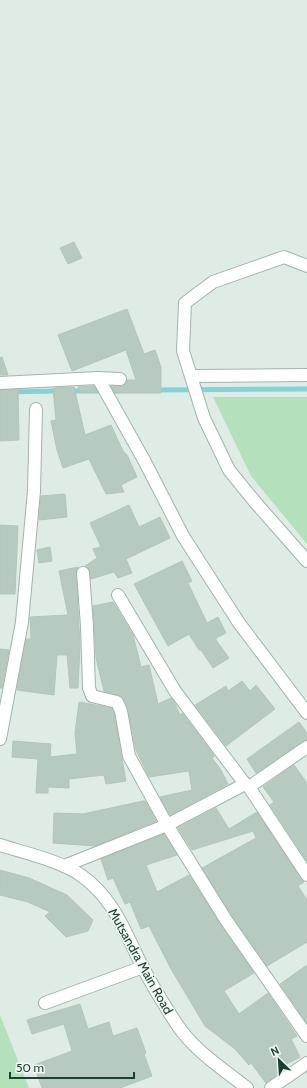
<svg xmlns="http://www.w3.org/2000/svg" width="307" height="1088" viewBox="0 0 307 1088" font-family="Cabin,sans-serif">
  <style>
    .green { fill: #b5e0bc }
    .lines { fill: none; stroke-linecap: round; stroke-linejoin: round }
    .stream { stroke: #80d4d8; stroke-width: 5 }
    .building { fill: #b7cac0; stroke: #b1c6bb }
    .minor-casing { stroke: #a1b4ac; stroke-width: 14 }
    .minor { stroke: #fff; stroke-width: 12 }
    .labels { text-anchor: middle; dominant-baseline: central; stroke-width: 3; stroke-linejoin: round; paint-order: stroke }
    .street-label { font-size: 13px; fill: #1e3e32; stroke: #f0f8f3 }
  </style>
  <rect width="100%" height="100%" fill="#dfece5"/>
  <g class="green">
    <path d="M213,397H307V544L251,476Z"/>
    <path d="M0,1015L29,1088H0Z"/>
  </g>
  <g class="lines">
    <g class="stream">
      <path d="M154,390L307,389"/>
      <path d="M68,391H120"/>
      <path d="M0,392L60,391"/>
    </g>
  </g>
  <g class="building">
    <path d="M74,242L82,258L68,264L60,248Z"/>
    <path d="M127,309L144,354L155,350L161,367V393H117V392H114L111,386H123L126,383L127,380H136L126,350L72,371L58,335Z"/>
    <path d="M2,357L8,375H0V358Z"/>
    <path d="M94,386L97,392H80L78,387Z"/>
    <path d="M74,387L85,435L111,425L123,451L127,455L137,477L121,485L124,492L106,494L89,459L63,468L57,450L51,421L56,420L53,388Z"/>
    <path d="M0,390H18L19,440L0,441Z"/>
    <path d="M65,494L67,517L39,520L41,496Z"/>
    <path d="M129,505L139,527L160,517L170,538L126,559L132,573L118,578L114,572L91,579L89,569L85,566L97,558L93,549L101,547L90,523Z"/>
    <path d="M0,525L18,526L15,594H0Z"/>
    <path d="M50,547L52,561L39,563L37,550Z"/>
    <path d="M182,561L192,581L188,583L207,623L218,617L226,633L216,638V640L229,658L213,668L201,650H199L189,634L168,646L134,584Z"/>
    <path d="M78,567L76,574L80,645L78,688H70L67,655H57L54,695L17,690L26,639H31L30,617L68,615L59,571Z"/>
    <path d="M113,602L133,635L141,667L149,665L158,704L171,698L175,704L180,715L182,713L213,754L214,757L212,758L221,770L228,784L170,815L160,797L192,790L189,771L149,777L136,750L128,710L124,699L119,695L104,691L96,658L93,606Z"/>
    <path d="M0,649L9,650L2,688H0Z"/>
    <path d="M242,681L250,691L256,685L275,709L226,746L195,705L226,686L228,691Z"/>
    <path d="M79,702L112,708L114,713L126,781L106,784L104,775L69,779V788L48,787V793H36L38,759L12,757L13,741L51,744L50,757L77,754L75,733Z"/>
    <path d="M299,722L307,733V740L303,741L256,773L247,759Z"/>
    <path d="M294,765L307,783V861L270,805L274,802L263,787Z"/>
    <path d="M143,801H145L156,821L95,846L53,843L54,813L83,814Z"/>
    <path d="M216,808L229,829L257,812L301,879L304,882L298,886L307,900V942L267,966L232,916L202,868L256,838L253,831L192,850L178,828Z"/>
    <path d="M164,834L177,855L146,865L157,892L189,875L220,924L254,973L224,991L239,1014L268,993L297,1036L291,1039L300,1057L279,1068L282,1071L266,1083L251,1063L249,1065L235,1049L205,1026L171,969L149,926L141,929L130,902L125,904L113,878L108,880L101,859Z"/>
    <path d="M0,870L29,878L67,895L93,920L88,931L66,937L45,916L50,912L28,902L0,895Z"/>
    <path d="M307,965V1023L280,984Z"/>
    <path d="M80,1004L88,1029L109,1022L113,1036L137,1028L146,1053L144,1054L152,1076L120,1088H42L34,1065L72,1051L64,1024L32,1034L27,1020Z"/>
  </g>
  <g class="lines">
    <defs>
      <g id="minor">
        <path d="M307,266L284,257L213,282L185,303L183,351L204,418L229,470L255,502L307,561"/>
        <path d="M192,376L307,375"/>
        <path d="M98,378L145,462L183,536L239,623L307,713"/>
        <path d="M0,383L98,378L120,379"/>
        <path d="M83,573L87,626L89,688L92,696L117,702L121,711L129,756L167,825L226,920L307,1036"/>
        <path d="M118,595L175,691L245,784L249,787L307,875"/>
        <path d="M0,739L22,622L34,491L36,409"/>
        <path d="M249,787L307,747"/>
        <path d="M0,845C25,853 61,861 82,876C114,899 125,932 142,966C152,985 164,1005 176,1023C193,1050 222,1068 247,1088"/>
        <path d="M64,866L167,825L245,784"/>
        <path d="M45,1003L143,967"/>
        <path d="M271,1088L307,1063"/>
      </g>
    </defs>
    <use href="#minor" class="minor-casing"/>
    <use href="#minor" class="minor"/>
  </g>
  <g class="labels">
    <g class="street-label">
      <text transform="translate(141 961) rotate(61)">Mutsandra Main Road</text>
    </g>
  </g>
  <g transform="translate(279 1060) rotate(335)" stroke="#f0f8f3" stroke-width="3" paint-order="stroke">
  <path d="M0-3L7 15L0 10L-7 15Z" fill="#1e3e32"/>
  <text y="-6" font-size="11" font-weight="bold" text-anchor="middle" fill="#1e3e32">N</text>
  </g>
  <path d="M10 1072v6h124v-6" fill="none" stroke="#1e3e32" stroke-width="2"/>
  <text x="16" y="1072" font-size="12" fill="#1e3e32" stroke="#f0f8f3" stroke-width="3" paint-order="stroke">50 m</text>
</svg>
